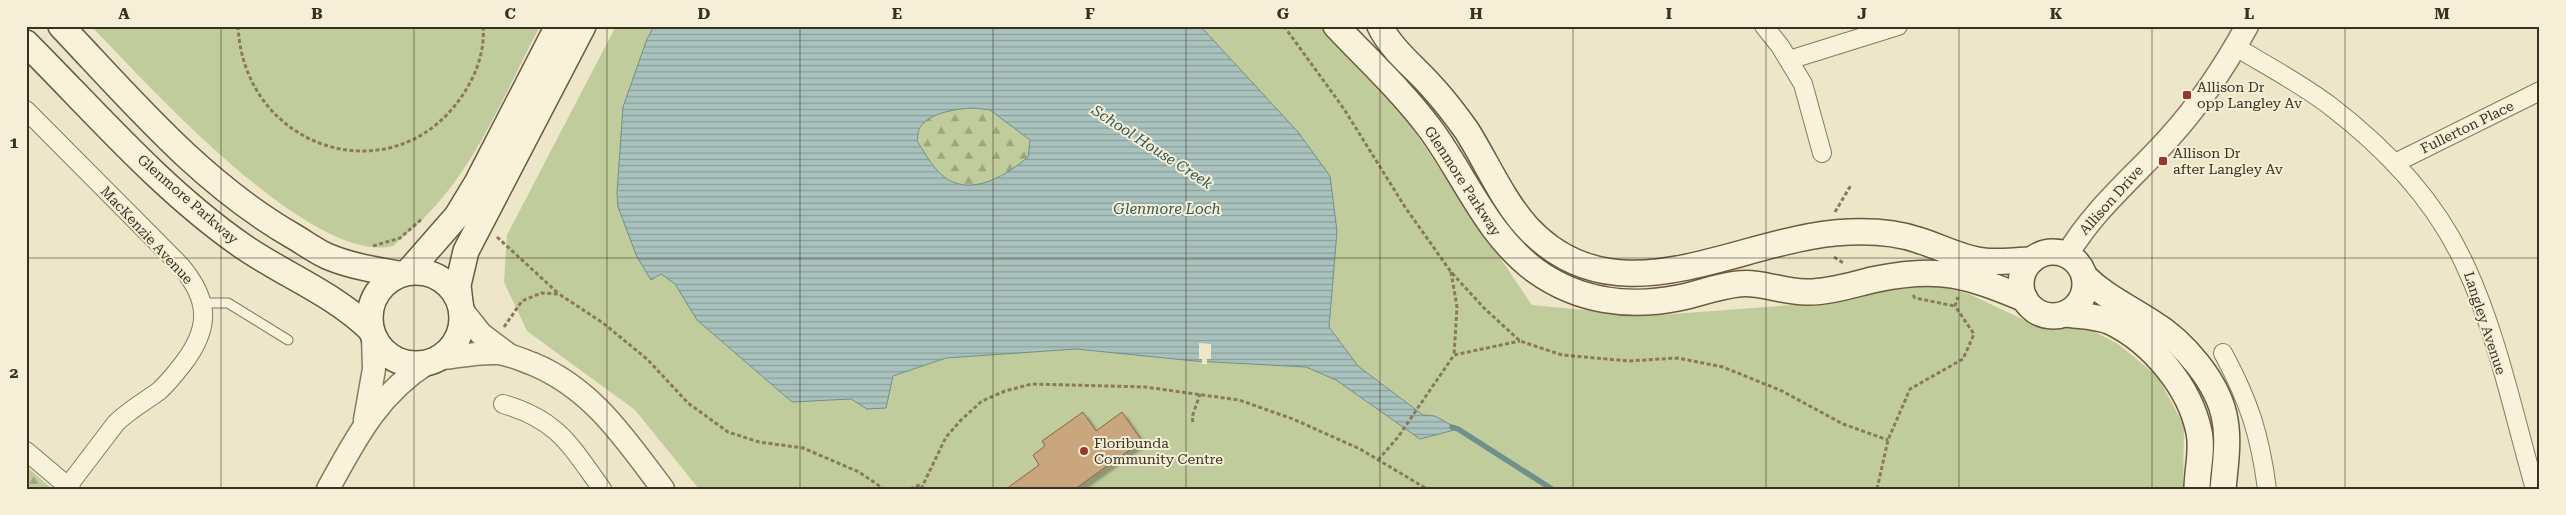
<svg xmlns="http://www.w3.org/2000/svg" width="2566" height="515" viewBox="0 0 2566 515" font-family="'Roboto Serif',serif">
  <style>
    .green { fill: #c1cc9c }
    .forest { fill: url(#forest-firs) }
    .water { fill: url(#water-rules); stroke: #6f908b; fill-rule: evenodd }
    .pier { fill: #eee6c8 }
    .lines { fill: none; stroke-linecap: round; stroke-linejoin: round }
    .stream { stroke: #6f908b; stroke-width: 5.5 }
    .building { fill: #caa67f; stroke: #886544; filter: url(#shadow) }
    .service-casing { stroke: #89795d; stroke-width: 11 }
    .minor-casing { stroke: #89795d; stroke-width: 20 }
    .tertiary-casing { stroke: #89795d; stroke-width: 25 }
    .secondary-casing { stroke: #6b5a40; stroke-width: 28 }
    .path { stroke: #89795d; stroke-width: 3; stroke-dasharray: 4 2.5; stroke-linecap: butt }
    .service { stroke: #f8f2db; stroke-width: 9 }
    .minor { stroke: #f8f2db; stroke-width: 18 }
    .tertiary { stroke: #f8f2db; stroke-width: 22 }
    .secondary { stroke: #f8f2db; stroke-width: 25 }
    .grid { fill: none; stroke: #3a2f20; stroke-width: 1; stroke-opacity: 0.55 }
    .poi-dot { fill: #97382f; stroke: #f5efd7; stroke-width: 2 }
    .labels { text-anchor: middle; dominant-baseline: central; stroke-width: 4; stroke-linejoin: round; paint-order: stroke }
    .poi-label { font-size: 14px; fill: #3a2f20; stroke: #f5efd7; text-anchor: start }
    .street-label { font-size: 14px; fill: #3a2f20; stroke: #f5efd7 }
    .water-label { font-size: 15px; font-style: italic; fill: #305859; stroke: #f5efd7 }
    .neatline { fill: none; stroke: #3a2f20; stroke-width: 2 }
    .grid-label { font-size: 16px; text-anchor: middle; font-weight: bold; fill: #3a2f20 }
  </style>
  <defs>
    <pattern id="forest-firs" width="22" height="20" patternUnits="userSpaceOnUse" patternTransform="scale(1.25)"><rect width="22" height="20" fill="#c1cc9c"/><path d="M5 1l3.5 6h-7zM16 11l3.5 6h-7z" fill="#9ea67f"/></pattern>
    <pattern id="water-rules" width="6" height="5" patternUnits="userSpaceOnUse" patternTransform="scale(1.25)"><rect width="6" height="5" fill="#a9c2bd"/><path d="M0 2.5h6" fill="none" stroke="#8b9e99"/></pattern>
    <filter id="shadow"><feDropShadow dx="4.5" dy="4.5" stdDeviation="1" flood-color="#0004"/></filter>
  </defs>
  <rect width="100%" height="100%" fill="#eee6c8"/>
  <g class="green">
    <path d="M91,26H540C510,83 480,156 437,204C424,219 408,232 393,246C310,266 146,82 91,26Z"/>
    <path d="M616,26H1322L1406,119L1532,305L1646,316L1819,303L1924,282L1969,294L2035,325L2089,329L2118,344L2157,376L2184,425L2183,489H699L635,410L527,331L504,282L507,235Z"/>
  </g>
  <g class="forest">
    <path d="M973,108L990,110L1030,140L1028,157C1003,178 964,202 937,170C929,162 924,150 917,141C918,136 918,129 921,126C931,112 958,109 973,108Z"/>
    <path d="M26,466L52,489H26Z"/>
  </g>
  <path class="water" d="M654,26H1195L1203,29L1298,132L1330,176L1337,231L1329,327L1358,366L1423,415L1435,416L1458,429L1420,439L1336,380L1306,367L1195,361L1076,349L946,358L893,376L886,408L867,409L851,399L792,402L697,320L675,284L661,274L651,280L637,257L618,207L617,193L623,107L647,39ZM973,108L990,110L1030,140L1028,157C1003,178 964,201 937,170C929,162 924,151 917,141C918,136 918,129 921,126C931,112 958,109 973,108Z"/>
  <path class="pier" d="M1199,343L1211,344V359H1207V364H1202V359H1199Z"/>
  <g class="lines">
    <path class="stream" d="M1452,427L1458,429L1552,489"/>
  </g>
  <path class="building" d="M1083,412L1096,431L1122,412L1142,441L1075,489H1006L1039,465L1033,455L1045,446L1042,441Z"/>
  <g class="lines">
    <defs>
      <path id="service" d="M202,303H228L288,340"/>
      <g id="minor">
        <path d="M1764,26L1780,46L1803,84L1822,153"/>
        <path d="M2236,47C2267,66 2300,83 2329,105C2384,147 2436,201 2465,265C2497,333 2514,416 2535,489"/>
        <path d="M1789,60L1898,26"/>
        <path d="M26,110L180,265C210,300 211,328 182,365C175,374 168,383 159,391C144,402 129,410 116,423L68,486"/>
        <path d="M2395,163L2540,91"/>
        <path d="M2223,353C2249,401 2260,435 2267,489"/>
        <path d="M503,404C558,420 570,445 602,489"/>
        <path d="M26,451L71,489"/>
      </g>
      <g id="tertiary">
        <path d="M2067,255C2094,209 2134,177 2169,138C2200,104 2225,66 2247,26"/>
        <path d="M462,310L481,334L509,355"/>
        <path d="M437,359C456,357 477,352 497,353C510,354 522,360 533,364C593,389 625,439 663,489"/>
        <path d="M365,420L374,369L373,337"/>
        <path d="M328,489C356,438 378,394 429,362"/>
      </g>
      <g id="secondary">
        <path d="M61,26C133,102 201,183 293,236C305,243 317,252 329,257C351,266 375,270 399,274"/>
        <path d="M1336,26C1368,60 1403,92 1431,130C1466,178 1487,235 1536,271C1578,301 1628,308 1678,298C1698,294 1718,286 1738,284C1762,281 1784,293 1808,292C1831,292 1854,284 1877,279C1940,266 1967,275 2025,299"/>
        <path d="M1380,26C1392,51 1416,68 1433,88C1445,101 1457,117 1467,131C1487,163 1502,199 1527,227C1619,326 1740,236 1849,232C1872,231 1895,232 1918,240C1938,246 1956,256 1977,260C1994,264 2014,260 2032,260"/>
        <path d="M26,43C95,112 161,189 241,245C284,275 333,293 371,330"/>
        <circle cx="2053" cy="284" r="32"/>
        <circle cx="416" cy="318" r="46"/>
        <path d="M408,272L457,216L477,183L558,26"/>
        <path d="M2085,277C2104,296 2128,307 2151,322C2183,341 2219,383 2225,420C2229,443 2225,466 2223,489"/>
        <path d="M460,303L458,285L466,251L583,26"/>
        <path d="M2066,314C2081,316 2098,316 2111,322C2152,342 2190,387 2199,432C2203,450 2197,470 2197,489"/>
      </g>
    </defs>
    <use href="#service" class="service-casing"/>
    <use href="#minor" class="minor-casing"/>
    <use href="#tertiary" class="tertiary-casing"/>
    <use href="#secondary" class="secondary-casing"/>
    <g class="path">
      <path d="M238,26C244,154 402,199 467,88C478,70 485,47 483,26"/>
      <path d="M1284,26L1344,109L1405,207L1451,272L1484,308L1520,341L1562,355L1629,361L1677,358L1723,367L1782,391L1843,424L1888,440"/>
      <path d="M1835,212L1851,185"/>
      <path d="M497,237L559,294"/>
      <path d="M373,246L400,238L423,218"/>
      <path d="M1834,257L1845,264"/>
      <path d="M1451,272L1457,307L1454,355"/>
      <path d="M1913,295L1915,298L1955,306"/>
      <path d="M504,327L522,301L541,293L559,294L603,323L647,359L688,403L728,432L759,442L803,448L859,472L884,489"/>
      <path d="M1193,422L1192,417L1200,394"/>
      <path d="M1378,460L1398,437L1454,355L1520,341"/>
      <path d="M910,489L922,484"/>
      <path d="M921,489L946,437L961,420L982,401L1005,391L1032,384L1145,387L1239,400L1293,419L1360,449L1427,489"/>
      <path d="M1877,489L1888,440L1910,389L1963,359L1974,334L1955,306L1958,297"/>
    </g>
    <use href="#service" class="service"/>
    <use href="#minor" class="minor"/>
    <use href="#tertiary" class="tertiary"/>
    <use href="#secondary" class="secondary"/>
  </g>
  <path class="grid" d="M221,26V489M414,26V489M607,26V489M800,26V489M993,26V489M1186,26V489M1380,26V489M1573,26V489M1766,26V489M1959,26V489M2152,26V489M2345,26V489M26,258H2540"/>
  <g class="poi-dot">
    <rect x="2182" y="90" width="10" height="10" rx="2.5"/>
    <rect x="2158" y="156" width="10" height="10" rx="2.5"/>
    <circle cx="1084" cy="451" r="5"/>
  </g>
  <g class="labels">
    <g class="poi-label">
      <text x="2197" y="87">Allison Dr<tspan x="2197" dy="16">opp Langley Av</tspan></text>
      <text x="2173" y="153">Allison Dr<tspan x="2173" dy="16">after Langley Av</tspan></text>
      <text x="1094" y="443">Floribunda<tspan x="1094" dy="16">Community Centre</tspan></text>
    </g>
    <g class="street-label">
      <text transform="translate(2467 127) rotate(-26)">Fullerton Place</text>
      <text transform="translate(1463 181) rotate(57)">Glenmore Parkway</text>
      <text transform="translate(188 199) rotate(41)">Glenmore Parkway</text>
      <text transform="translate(2111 200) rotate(-48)">Allison Drive</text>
      <text transform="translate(147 235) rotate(47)">MacKenzie Avenue</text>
      <text transform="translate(2485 323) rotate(72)">Langley Avenue</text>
    </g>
    <g class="water-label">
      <text transform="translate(1152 147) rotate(33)">School House Creek</text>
      <text x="1167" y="209">Glenmore Loch</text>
    </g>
  </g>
  <rect width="2566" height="515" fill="none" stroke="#f5efd7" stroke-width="55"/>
  <rect x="28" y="28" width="2510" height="460" class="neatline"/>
  <g class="grid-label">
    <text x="124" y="19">A</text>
    <text x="317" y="19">B</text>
    <text x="510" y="19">C</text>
    <text x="704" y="19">D</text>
    <text x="897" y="19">E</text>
    <text x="1090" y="19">F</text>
    <text x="1283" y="19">G</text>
    <text x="1476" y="19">H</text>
    <text x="1669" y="19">I</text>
    <text x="1862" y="19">J</text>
    <text x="2056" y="19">K</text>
    <text x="2249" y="19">L</text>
    <text x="2442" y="19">M</text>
    <text x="14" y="148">1</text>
    <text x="14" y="378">2</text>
  </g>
</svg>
